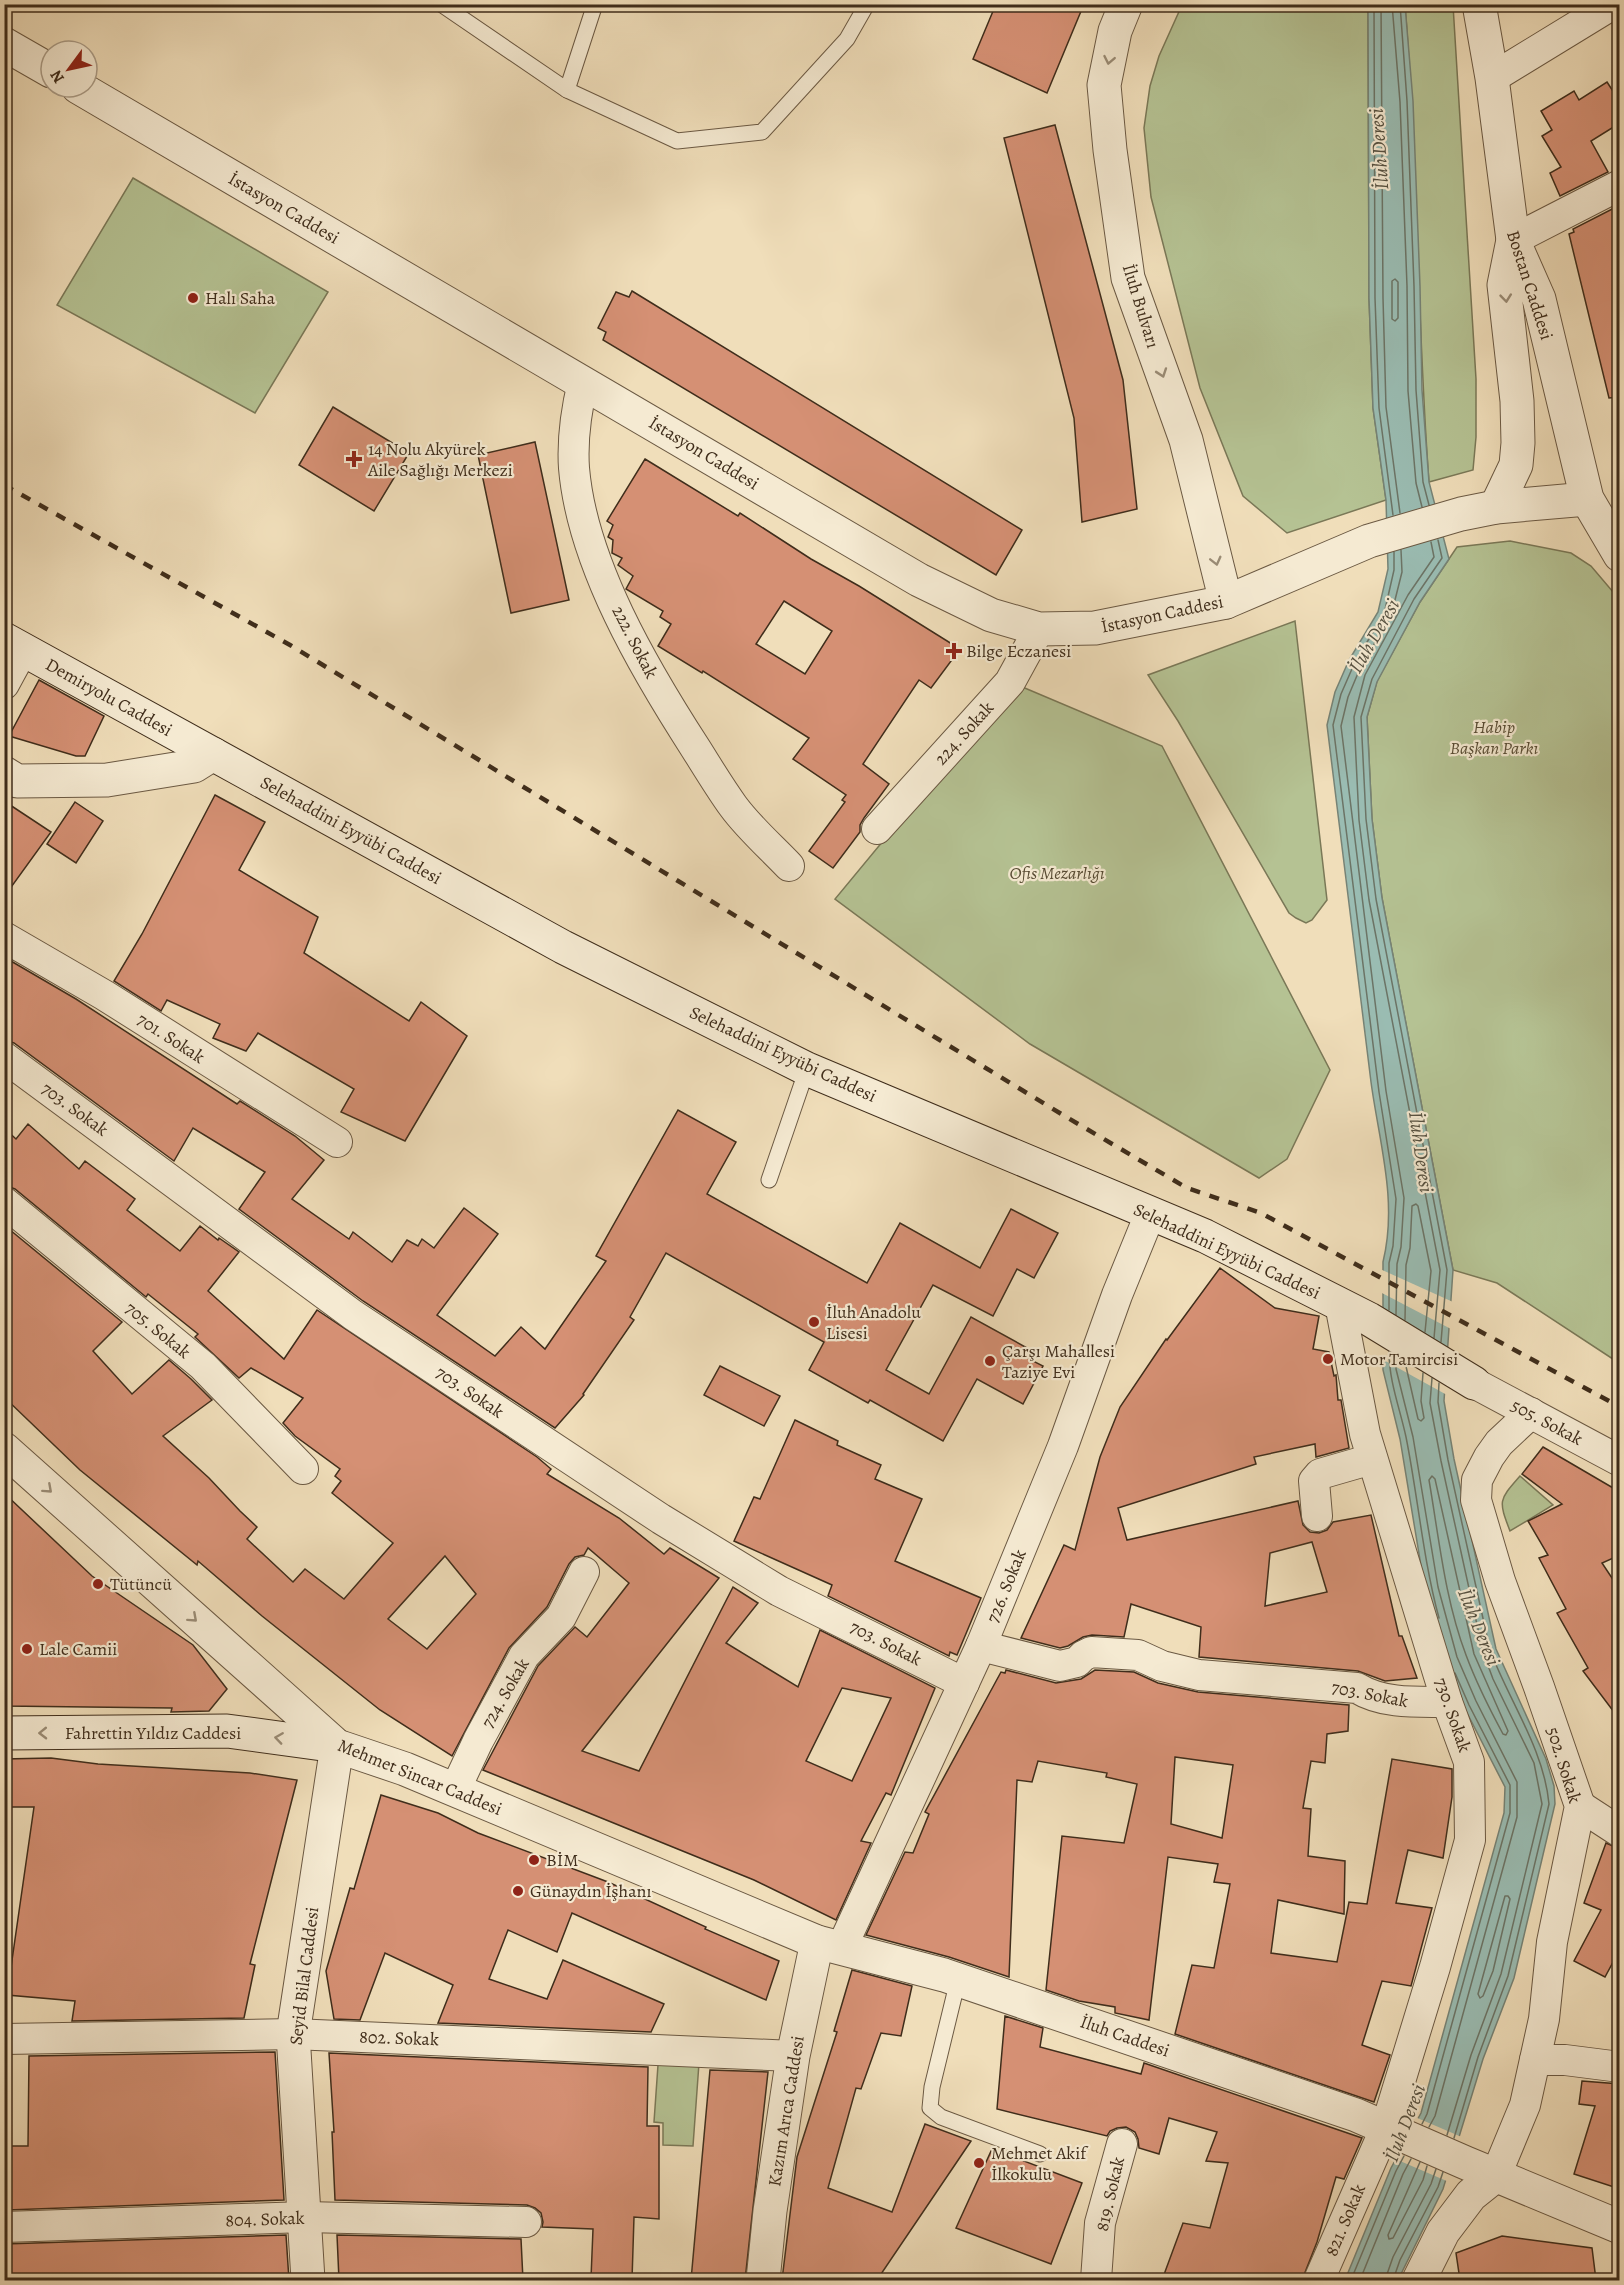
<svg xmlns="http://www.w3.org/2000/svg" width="1624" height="2285" viewBox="0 0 1624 2285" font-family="Alegreya,serif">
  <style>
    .green { fill: #b5c293; stroke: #7a7857; stroke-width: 1.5 }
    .water { fill: #9abcb2; stroke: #768376; stroke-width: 1.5 }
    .pier { fill: #f0deba }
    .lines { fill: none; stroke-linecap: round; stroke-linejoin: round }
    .shore { stroke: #6c7466; stroke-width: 1.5 }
    .building { fill: #d59074; stroke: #3f2d1b; stroke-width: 1.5; fill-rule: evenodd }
    .service-casing { stroke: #6b5943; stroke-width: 17 }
    .minor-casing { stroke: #6b5943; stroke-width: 32 }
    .tertiary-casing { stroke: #6b5943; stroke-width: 35 }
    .secondary-casing { stroke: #3f2d1b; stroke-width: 35 }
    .service { stroke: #f5ead2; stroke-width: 15 }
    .minor { stroke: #f5ead2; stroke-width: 30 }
    .tertiary { stroke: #f5ead2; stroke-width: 33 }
    .secondary { stroke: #f5ead2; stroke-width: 33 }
    .rail { stroke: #3f2d1b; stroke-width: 4.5; stroke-dasharray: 10 10; stroke-linecap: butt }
    .oneway { stroke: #9a8c76 }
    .poi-dot { fill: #8f2418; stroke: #f5ead2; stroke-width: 2 }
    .labels { text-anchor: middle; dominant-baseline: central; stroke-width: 4.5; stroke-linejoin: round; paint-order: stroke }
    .street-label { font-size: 18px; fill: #3f2d1b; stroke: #f5ead2 }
    .poi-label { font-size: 18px; fill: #3f2d1b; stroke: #f5ead2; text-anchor: start }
    .park-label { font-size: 18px; font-style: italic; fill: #574b33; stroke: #f5ead2 }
    .water-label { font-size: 20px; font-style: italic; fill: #565141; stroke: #f5ead2 }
  </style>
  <rect width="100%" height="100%" fill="#f0deba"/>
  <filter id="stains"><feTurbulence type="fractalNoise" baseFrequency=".00333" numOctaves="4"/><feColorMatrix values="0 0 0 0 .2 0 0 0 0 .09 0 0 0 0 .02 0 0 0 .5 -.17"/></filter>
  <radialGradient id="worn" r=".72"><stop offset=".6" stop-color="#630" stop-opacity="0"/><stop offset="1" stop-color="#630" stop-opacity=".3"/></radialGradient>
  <g class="green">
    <path d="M1182,5H1368L1369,298L1373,408L1386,500L1287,533L1243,496L1200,388L1151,197L1144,128L1150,86L1159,56Z"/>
    <path d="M1405,5H1453L1476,379V437L1473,470L1429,482C1417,323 1418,163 1405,5Z"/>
    <path d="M133,178L328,292L255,413L57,305Z"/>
    <path d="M1510,541L1571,553L1591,566L1619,599V1363L1497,1283L1453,1270L1382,898L1372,819L1367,717L1377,681L1420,602L1457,547Z"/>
    <path d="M1295,621L1327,900L1312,920L1306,923L1296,918L1289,913L1178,721L1148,675Z"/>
    <path d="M1020,686L1162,746L1330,1070L1287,1159L1259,1178L1030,1044L835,899L912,806Z"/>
    <path d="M1520,1476L1553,1505L1510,1531C1498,1500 1499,1500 1520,1476Z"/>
    <path d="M699,2063L693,2146L663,2145V2123L654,2122L658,2065Z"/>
  </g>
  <path class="water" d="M1368,5H1405L1413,101L1420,286L1422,390L1429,482L1449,559L1420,602L1377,682L1367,717L1372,819L1382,898L1453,1270L1444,1401L1454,1459L1496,1649L1546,1759L1554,1786L1555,1804L1514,1978L1483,2059L1443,2189L1398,2280H1345L1391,2168L1421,2113L1504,1813L1505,1787L1464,1707L1425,1590L1400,1439L1383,1370V1262C1398,1201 1379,1142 1371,1082C1357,963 1342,844 1327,725L1335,692L1349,660L1378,612L1388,569L1386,500L1373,408L1369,298Z"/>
  <g class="pier">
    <path d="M1380,1269L1453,1302L1451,1329L1380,1292Z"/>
    <path d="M1380,1313L1450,1349L1447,1395L1380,1358Z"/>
    <path d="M1415,2117L1464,2138L1449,2182L1393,2158Z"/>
  </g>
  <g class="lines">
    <g class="shore">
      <path d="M1374,4L1375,298L1379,408L1393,515"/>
      <path d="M1381,4L1383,298L1386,407L1400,513"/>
      <path d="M1392,4L1400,102L1407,286L1408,391L1416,483L1422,507"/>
      <path d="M1400,4L1407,101L1414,286L1416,390L1423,482L1429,505"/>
      <path d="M1395,279L1398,282V318L1395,321L1392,319V281Z"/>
      <path d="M1438,540L1442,558L1414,599L1372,679L1361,717L1366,819L1376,899L1447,1270L1441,1342"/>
      <path d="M1431,542L1434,557L1408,595L1365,675L1354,717L1359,820L1369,900L1440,1270L1434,1338"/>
      <path d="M1389,1310V1263L1393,1246L1396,1199L1379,1092L1333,725L1341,694L1355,662L1384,614L1394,570V552"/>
      <path d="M1396,1315L1397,1264L1401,1247L1404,1198L1386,1091L1341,726L1348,697L1361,666L1391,616L1402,572L1401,550"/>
      <path d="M1405,1320L1406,1265L1410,1248L1412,1206L1416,1204L1418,1206L1431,1271L1425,1332"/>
      <path d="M1389,1352C1389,1381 1400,1409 1406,1437C1418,1497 1423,1559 1439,1618"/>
      <path d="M1396,1357V1369L1413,1437L1438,1587L1457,1657L1476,1701L1517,1782V1817L1435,2116L1429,2127"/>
      <path d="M1405,1362L1418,1419L1421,1421L1424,1418L1421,1401L1423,1373"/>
      <path d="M1432,1378L1430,1403L1441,1461L1483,1652L1493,1679L1534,1763L1542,1804L1501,1974L1471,2055L1447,2135"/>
      <path d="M1439,1383L1438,1402L1448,1460L1490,1650C1509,1701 1544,1749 1549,1804L1508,1976L1478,2057L1454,2138"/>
      <path d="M1432,1476L1435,1479L1474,1654L1508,1731L1506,1735L1503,1734C1489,1708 1476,1682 1466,1655C1445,1600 1439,1538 1429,1480Z"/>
      <path d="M1505,1896H1508L1510,1899L1493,1971L1483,1996L1480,1998L1478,1994Z"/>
      <path d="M1422,2124L1427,2114L1510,1813V1785L1469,1705L1455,1673"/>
      <path d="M1420,2162L1388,2235L1389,2239L1393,2238L1423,2180L1427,2166"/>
      <path d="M1351,2280L1396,2171L1404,2156"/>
      <path d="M1360,2280L1403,2174L1411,2159"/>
      <path d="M1385,2280L1393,2257L1431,2184L1436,2169"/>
      <path d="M1393,2280L1400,2260L1438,2187L1443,2172"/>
    </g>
  </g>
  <g class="building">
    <path d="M996,4H1084L1047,93L973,59Z"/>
    <path d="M1607,82L1620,102V123L1591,141L1608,172L1560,196L1550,173L1561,167L1542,136L1552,130L1541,111L1574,91L1579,100Z"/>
    <path d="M1055,125L1123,380L1137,509L1082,522L1074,418L1004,138Z"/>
    <path d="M1620,205V397L1609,398L1569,234L1574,232L1573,229Z"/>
    <path d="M632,291L1022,530L996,575L603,340L606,332L598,328L616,292L629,297Z"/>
    <path d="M333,407L409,453L374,511L299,465Z"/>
    <path d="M535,442L569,600L511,613L478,455Z"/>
    <path d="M645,459L738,516L740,513L811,559L859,586L960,649L931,688L919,680L863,764L889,784L864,818L860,825V832L833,868L809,851L845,802L842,800L846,795L793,759L809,738L703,671L702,673L658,646L671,624L660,617L663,611L626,589L633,576L618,565L622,558L612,553L613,540L608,537L613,525L607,521ZM784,601L832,631L805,674L756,644Z"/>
    <path d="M39,680L104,716L85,756H76L9,736Z"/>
    <path d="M215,795L265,822L239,870L318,917L304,953L409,1021L421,1002L467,1036L405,1141L341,1112L354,1089L258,1033L246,1051L213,1038L220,1024L167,1000L161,1011L114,981L142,934Z"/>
    <path d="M4,801L51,832L4,897Z"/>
    <path d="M75,802L103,821L76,863L47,844Z"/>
    <path d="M4,957L76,999L237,1104L240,1101L295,1136L324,1160L292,1199L349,1239L353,1232L392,1262L407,1240L418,1246L422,1239L434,1248L464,1208L498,1234L437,1315L495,1356L521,1327L545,1349L606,1261L596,1256L678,1110L736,1142L707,1194L867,1283L900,1223L980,1268L1011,1209L1058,1233L1034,1278L1017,1269L993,1316L933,1285L886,1370L929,1394L971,1317L1029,1349L1025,1357L1043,1366L1023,1404L977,1379L943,1441L870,1400L868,1403L809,1370L824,1342L666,1253L630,1317L634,1320L583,1394L584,1395L555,1428L363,1301L239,1209L265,1172L193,1128L174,1161L14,1043L4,1040Z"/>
    <path d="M28,1124L79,1169L85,1161L135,1199L127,1210L180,1251L200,1226L218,1240L219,1238L239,1252L208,1291L284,1359L317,1310L537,1457L551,1469L547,1474L619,1518L664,1554L670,1548L719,1578L582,1751L639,1771L733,1587L758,1603L726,1643L798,1687L820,1630L935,1688L891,1795L886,1793L861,1841L871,1843L836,1920L754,1880L483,1770L538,1666L575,1627L587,1637L629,1583L588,1548L584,1555L575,1557L569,1564L547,1607L509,1648L452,1756L380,1710L262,1616L198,1561L197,1565L80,1470L4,1397V1225L122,1322L93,1351L132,1394L169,1360L191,1379L212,1400L163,1436L209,1478L240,1511L257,1527L247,1539L293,1582L305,1569L344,1599L393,1543L332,1493L341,1481L335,1476L340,1469L295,1436L283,1423L303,1398L251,1368L239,1378L195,1337L198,1334L148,1294L146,1297L15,1189L4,1185V1128L16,1139ZM445,1556L476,1594L427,1649L388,1619ZM842,1688L891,1698L852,1781L806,1761Z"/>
    <path d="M1220,1268L1275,1308L1319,1316L1313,1349L1329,1352L1334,1376L1336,1375L1338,1400H1341L1349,1448L1316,1457L1315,1444L1254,1457L1256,1464L1118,1508L1127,1540L1298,1501L1303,1525L1310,1532L1319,1533L1327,1530L1333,1522L1371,1515L1399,1636H1402L1417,1678L1385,1681L1358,1671L1199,1657L1201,1627L1131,1604L1124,1637L1092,1635L1083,1637L1068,1646L1060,1648L1021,1638L1064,1545L1075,1550L1100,1457L1120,1407L1166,1339L1167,1340ZM1312,1542L1327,1592L1265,1606L1270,1553Z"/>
    <path d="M720,1366L780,1396L764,1426L704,1395Z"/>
    <path d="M795,1420L838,1441L837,1445L881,1465L875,1479L922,1499L895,1561L981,1598L957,1655L950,1652L949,1656L828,1596L832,1585L734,1541L754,1497L760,1499Z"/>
    <path d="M1543,1447L1620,1492V1555L1602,1563L1620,1590V1720L1583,1671L1588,1668L1557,1613L1566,1609L1539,1558L1548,1555L1528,1521L1562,1504L1522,1474Z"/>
    <path d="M4,1493L92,1576L193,1645L227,1689L209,1711L171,1712L172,1708L4,1706Z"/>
    <path d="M1006,1670L1056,1683L1081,1679L1095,1670L1134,1672L1158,1683L1198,1692L1349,1705L1348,1731L1327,1734L1325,1763L1311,1761L1303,1808L1311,1809L1308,1856L1345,1861L1344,1914L1278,1900L1271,1953L1337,1962L1349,1902L1367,1904L1392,1759L1452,1769V1797L1443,1858L1408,1850L1396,1903L1432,1908L1411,1986L1382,1981L1362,2045L1390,2055L1374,2102L1175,2034L1192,1965L1214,1968L1230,1884L1214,1882L1218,1864L1168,1857L1149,2020L1115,2013V2007L1079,2001L1046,1990L1062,1836L1124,1843L1137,1784L1106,1777L1107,1773L1038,1761L1032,1782L1017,1780L1009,1977L949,1957L866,1935L905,1852L913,1853L929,1814L925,1812L1001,1672L1005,1673ZM1175,1757L1233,1765L1222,1838L1171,1824Z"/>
    <path d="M51,1758L98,1764L250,1773L297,1780L250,1964L255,1965L244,2018L72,2021L75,2001L7,1995L34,1807H4V1759Z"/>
    <path d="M381,1795L438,1813L478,1833L608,1882L706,1927L705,1929L779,1961L766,2000L572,1913L557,1952L508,1930L489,1979L547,1999L563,1960L664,2004L651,2032L438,2023L453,1985L385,1953L360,2020L334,2019L326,1971L350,1888L354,1889Z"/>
    <path d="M1606,1843L1620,1849V1949L1605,1977L1574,1961L1601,1910L1584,1903Z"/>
    <path d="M852,1970L912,1986L901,2036L881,2033L861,2089L856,2088L828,2188L892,2212L925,2124L971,2141L877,2280H782L797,2157L837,2032L834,2031Z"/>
    <path d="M1005,2016L1043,2028L1040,2047L1141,2074L1144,2063L1362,2138L1344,2179L1336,2177L1317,2242L1302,2280H1162L1183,2223L1210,2228L1228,2163L1206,2161L1217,2132L1169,2118L1159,2154L1139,2148L1138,2139L1135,2132L1126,2127L1117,2128L1110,2131L1107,2136L997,2109Z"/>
    <path d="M275,2052L284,2200L7,2210L8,2146H28L29,2056Z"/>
    <path d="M329,2053L648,2067L647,2126H659V2219L634,2217L632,2280L591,2278L593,2229L542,2227L543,2222L541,2213L535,2208L527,2205L335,2200L332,2132H334Z"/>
    <path d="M710,2070L768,2072L745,2280H691Z"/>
    <path d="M1582,2081L1620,2084V2189L1574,2174L1595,2106L1579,2104Z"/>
    <path d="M992,2149L1082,2183L1051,2264L956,2228Z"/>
    <path d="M286,2235L289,2280H4V2244Z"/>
    <path d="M337,2235L521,2239L523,2280H339Z"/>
    <path d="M1502,2236L1592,2248L1596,2280H1460L1456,2253Z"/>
  </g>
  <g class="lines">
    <defs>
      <g id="service">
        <path d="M441,4L567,90L677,141L762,132L847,39L867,4"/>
        <path d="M567,90L595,4"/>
        <path d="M769,1180L807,1069"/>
        <path d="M958,1980L932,2087L930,2108L941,2117L1040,2154"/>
      </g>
      <g id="minor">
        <path d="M1492,78L1613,4"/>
        <path d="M1513,240L1620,185"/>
        <path d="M583,382C576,411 572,438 574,468C582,564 645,670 696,749C708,768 720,788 733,806C749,828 771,847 789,866"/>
        <path d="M4,684L23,649"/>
        <path d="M877,829L1010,682L1039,629"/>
        <path d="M4,937L104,995L337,1142"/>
        <path d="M4,1057L353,1315L661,1519L779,1591L964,1683"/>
        <path d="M4,1202L203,1366L303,1469"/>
        <path d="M1474,1383L1620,1461"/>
        <path d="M1317,1516L1314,1481L1320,1474L1372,1459"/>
        <path d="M981,1646L1060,1666L1077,1662L1083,1656L1091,1652L1138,1655L1162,1666L1199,1675L1357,1688C1383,1704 1416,1702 1447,1702"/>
        <path d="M455,1790L478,1741L524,1656L561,1617L584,1572"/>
        <path d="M1580,1806L1620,1832"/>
        <path d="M841,1949L981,1646L1063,1446L1117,1295L1150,1214"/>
        <path d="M4,2039L293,2034L793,2056"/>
        <path d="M1535,2060H1565L1620,2067"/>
        <path d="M1496,2175L1525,2105L1544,2019L1552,1942L1580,1806L1539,1687L1500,1581L1476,1500L1477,1480L1489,1457L1499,1443L1531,1413"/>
        <path d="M4,2227L305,2217L526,2222"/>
        <path d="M1096,2280L1100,2223L1122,2144"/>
        <path d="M1319,2280L1386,2127L1435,1967L1470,1840L1469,1762L1447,1702L1365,1434L1340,1304"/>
      </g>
      <g id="tertiary">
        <path d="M1126,4L1115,31L1104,85L1110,150L1128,278L1186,440L1226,602"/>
        <path d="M1479,4L1492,78L1513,240L1539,299L1587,499L1620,555"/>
        <path d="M4,44L51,71"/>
        <path d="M78,87L919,580L991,615L1039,629L1095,628L1226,602L1369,541L1461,514L1496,507L1587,499"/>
        <path d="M1496,507L1516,465L1518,443L1517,401L1504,285L1513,240"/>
        <path d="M4,773L17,781L107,780L194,766L213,754"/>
        <path d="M4,1449L337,1746L405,1769L817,1942L944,1975L1356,2115L1466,2163L1620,2227"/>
        <path d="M308,2280L293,2034L337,1746"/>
        <path d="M763,2280L770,2211L793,2056L817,1942"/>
        <path d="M1419,2280L1443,2232L1471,2195L1496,2175"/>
      </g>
      <g id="secondary">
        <path d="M4,639L563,947L807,1069L1205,1236L1369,1319L1474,1383"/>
        <path d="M4,1733L227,1731L337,1746"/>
      </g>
    </defs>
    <use href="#service" class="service-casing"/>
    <use href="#minor" class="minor-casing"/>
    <use href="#tertiary" class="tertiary-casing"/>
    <use href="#secondary" class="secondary-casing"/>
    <use href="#service" class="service"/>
    <use href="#minor" class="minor"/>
    <use href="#tertiary" class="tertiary"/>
    <use href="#secondary" class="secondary"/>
    <path class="rail" d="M4,485L290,645L1063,1115L1187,1188L1261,1213L1620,1407"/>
  </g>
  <defs><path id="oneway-chevron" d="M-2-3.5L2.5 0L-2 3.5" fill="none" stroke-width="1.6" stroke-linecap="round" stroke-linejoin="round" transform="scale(1.5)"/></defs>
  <g class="oneway">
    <use href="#oneway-chevron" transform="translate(1109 60) rotate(101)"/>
    <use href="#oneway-chevron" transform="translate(1506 298) rotate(84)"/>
    <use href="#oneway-chevron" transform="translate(1162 373) rotate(71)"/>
    <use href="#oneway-chevron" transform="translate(1216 561) rotate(76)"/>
    <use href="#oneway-chevron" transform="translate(48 1489) rotate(42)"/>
    <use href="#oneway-chevron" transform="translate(193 1618) rotate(42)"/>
    <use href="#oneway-chevron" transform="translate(43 1733) rotate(179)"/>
    <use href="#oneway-chevron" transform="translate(279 1738) rotate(-172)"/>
  </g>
  <g class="poi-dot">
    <circle cx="193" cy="298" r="6"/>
    <path d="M351 450h6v6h6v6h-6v6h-6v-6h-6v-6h6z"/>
    <path d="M951 642h6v6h6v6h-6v6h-6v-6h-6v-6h6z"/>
    <circle cx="814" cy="1322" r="6"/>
    <circle cx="1328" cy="1359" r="6"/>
    <circle cx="990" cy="1361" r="6"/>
    <circle cx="98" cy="1584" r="6"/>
    <circle cx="27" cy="1649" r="6"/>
    <circle cx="534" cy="1860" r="6"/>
    <circle cx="518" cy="1891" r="6"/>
    <circle cx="979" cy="2163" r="6"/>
  </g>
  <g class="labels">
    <g class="street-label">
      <text transform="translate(284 208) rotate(30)">İstasyon Caddesi</text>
      <text transform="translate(1530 285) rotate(72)">Bostan Caddesi</text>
      <text transform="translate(1141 306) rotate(73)">İluh Bulvarı</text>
      <text transform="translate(704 453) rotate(31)">İstasyon Caddesi</text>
      <text transform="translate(1162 614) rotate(-12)">İstasyon Caddesi</text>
      <text transform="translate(635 642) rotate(63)">222. Sokak</text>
      <text transform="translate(109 697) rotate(29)">Demiryolu Caddesi</text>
      <text transform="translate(964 733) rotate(-48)">224. Sokak</text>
      <text transform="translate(351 830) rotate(29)">Selehaddini Eyyübi Caddesi</text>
      <text transform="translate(171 1038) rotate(33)">701. Sokak</text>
      <text transform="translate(783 1054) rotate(25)">Selehaddini Eyyübi Caddesi</text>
      <text transform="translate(75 1109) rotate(36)">703. Sokak</text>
      <text transform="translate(1227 1251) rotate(25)">Selehaddini Eyyübi Caddesi</text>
      <text transform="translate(158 1330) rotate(39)">705. Sokak</text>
      <text transform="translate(470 1392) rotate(34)">703. Sokak</text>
      <text transform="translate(1547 1422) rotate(28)">505. Sokak</text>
      <text transform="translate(1006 1586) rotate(-68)">726. Sokak</text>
      <text transform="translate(886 1643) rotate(27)">703. Sokak</text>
      <text transform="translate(505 1693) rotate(-60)">724. Sokak</text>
      <text transform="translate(1370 1694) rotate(11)">703. Sokak</text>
      <text transform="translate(1453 1715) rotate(71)">730. Sokak</text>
      <text x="153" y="1733">Fahrettin Yıldız Caddesi</text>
      <text transform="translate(1564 1765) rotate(73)">502. Sokak</text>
      <text transform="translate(420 1777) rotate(22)">Mehmet Sincar Caddesi</text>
      <text transform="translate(304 1976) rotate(-83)">Seyid Bilal Caddesi</text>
      <text transform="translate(1125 2036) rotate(19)">İluh Caddesi</text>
      <text transform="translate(399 2038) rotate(2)">802. Sokak</text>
      <text transform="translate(786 2111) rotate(-81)">Kazım Arıca Caddesi</text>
      <text transform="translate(1110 2194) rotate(-77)">819. Sokak</text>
      <text transform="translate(265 2219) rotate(-2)">804. Sokak</text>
      <text transform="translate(1345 2220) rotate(-67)">821. Sokak</text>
    </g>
    <g class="poi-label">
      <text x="205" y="298">Halı Saha</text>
      <text x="368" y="449">14 Nolu Akyürek<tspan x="368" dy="21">Aile Sağlığı Merkezi</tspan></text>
      <text x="966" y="651">Bilge Eczanesi</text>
      <text x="826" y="1312">İluh Anadolu<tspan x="826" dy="21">Lisesi</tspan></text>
      <text x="1002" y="1351">Çarşı Mahallesi<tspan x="1002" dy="21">Taziye Evi</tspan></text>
      <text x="1340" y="1359">Motor Tamircisi</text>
      <text x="110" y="1584">Tütüncü</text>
      <text x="39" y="1649">Lale Camii</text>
      <text x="546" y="1860">BİM</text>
      <text x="530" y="1891">Günaydın İşhanı</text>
      <text x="991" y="2153">Mehmet Akif<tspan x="991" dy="21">İlkokulu</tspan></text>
    </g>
    <g class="park-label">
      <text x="1494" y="727">Habip<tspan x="1494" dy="21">Başkan Parkı</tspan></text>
      <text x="1057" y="873">Ofis Mezarlığı</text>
    </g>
    <g class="water-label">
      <text transform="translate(1379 149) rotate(-94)">İluh Deresi</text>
      <text transform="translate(1374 636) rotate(-60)">İluh Deresi</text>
      <text transform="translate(1421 1152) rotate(82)">İluh Deresi</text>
      <text transform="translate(1479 1627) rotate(68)">İluh Deresi</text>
      <text transform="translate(1405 2123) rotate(-69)">İluh Deresi</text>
    </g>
  </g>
  <rect width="1624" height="2285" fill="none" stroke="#f0deba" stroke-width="24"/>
  <rect x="6" y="6" width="1612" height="2273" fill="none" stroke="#3f2d1b" stroke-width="3"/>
  <rect x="12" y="12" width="1600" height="2261" fill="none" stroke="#3f2d1b" stroke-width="1.5"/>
  <g transform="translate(69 69) rotate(237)"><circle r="28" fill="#f5ead2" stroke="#ac9e89" stroke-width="1.5"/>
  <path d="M0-4.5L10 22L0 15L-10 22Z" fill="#8f2418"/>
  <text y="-9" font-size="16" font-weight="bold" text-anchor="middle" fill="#3f2d1b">N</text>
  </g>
  <rect width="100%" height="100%" filter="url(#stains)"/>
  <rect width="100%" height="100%" fill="url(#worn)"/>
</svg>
